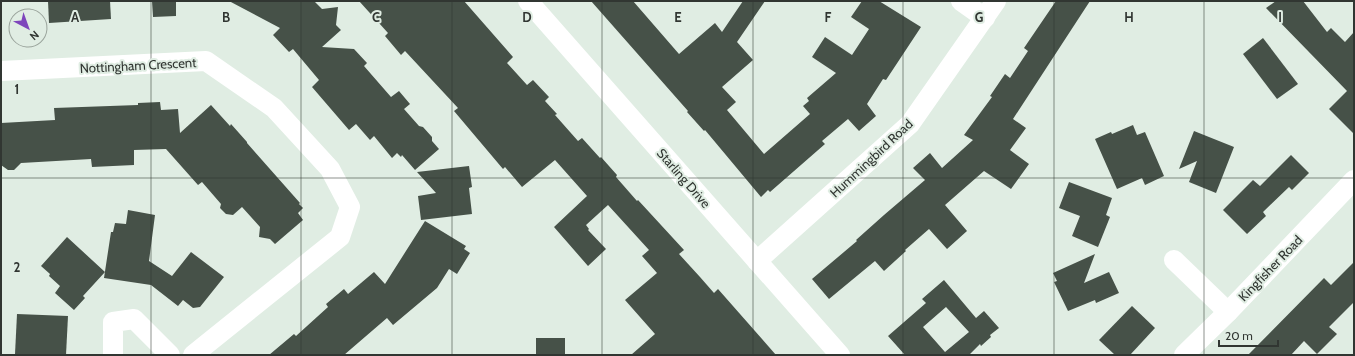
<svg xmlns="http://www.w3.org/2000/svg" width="1355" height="356" viewBox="0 0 1355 356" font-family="Cabin,sans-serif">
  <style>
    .building { fill: #465148; fill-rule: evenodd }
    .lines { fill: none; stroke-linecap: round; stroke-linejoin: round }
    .street { stroke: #fff; stroke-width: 20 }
    .grid { fill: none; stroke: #313632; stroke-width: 1; stroke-opacity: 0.55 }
    .labels { text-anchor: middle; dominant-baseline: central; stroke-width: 4; stroke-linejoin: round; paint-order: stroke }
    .street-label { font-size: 13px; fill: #313632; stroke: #e0ede3 }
    .grid-label { font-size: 13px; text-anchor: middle; font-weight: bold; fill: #313632; stroke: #e0ede3; stroke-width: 4; stroke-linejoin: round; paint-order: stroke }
  </style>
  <rect width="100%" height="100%" fill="#e0ede3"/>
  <g class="building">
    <path d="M48,1H110L111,19L49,23Z"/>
    <path d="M152,1H176V16L153,17Z"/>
    <path d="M229,1H314L322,9L338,7L336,25L341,30L322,47L354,49L367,63L364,66L391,97L399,91L410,104L404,109L419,126L423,127L432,137V141L439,149L415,170L402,155L401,157L397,153L392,158L374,136L370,140L356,124L349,130L312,87L319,80L293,49L289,52L273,35L280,28Z"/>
    <path d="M359,1H464L513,57L507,63L527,85L533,80L549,97L545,101L557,114L555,115L578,141L582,138L600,158L601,157L617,175L616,177L637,201L638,200L684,250L679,254L700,277L714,293L718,289L776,355H631L655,334L625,300L657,273L642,256L649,250L608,205L586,225L589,229L588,230L606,249L588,266L554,227L587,196L555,160L522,187L505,167L503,169L454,111L458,108L405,51L401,55L385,36L388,33Z"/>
    <path d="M591,1H633L679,54L715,23L722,32L743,1H765L737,42L753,60L722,87L736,102L727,110L764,154L810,114L803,106L809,101L807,98L836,73L812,57L825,37L852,55L869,29L851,17L862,1H879L921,27L886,80L883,79L867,104L876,116L859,131L848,119L822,141L825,144L770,192L768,190L761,197L705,130L704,131L687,112L688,111Z"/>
    <path d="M1056,1H1090L1013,119L1026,128L1010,150L1029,164L1011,189L984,171L945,205L967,231L947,249L929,229L905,250L906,251L884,271L875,261L829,299L812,279L857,241L856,240L884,215L925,180L913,168L930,153L942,168L973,140L964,135L992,97L990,96L1005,74L1010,78L1028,51L1024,48Z"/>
    <path d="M1276,1H1303L1327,32L1331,28L1345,42L1354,32V134L1329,109L1347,91L1266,8Z"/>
    <path d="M1263,38L1298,84L1277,99L1243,54Z"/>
    <path d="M160,102L161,110L178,109L180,133L211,105L230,126L231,124L247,142V143L300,203L299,204L303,208L298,213L303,220L275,244L270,239L259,237L260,227L242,207L233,215L226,214L220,208L221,204L202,182L198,185L166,149L134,150V165L92,167L91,159L21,163L14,170H8L1,165V123L55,120L54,108L138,105V103Z"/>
    <path d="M1133,125L1137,135L1145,132L1164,176L1145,185L1142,178L1117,189L1095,139L1111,132L1112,134Z"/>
    <path d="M1194,131L1234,147L1216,193L1189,182L1197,161L1179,169Z"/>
    <path d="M1291,155L1309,173L1292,190L1289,187L1263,212L1266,216L1247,234L1223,210L1253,180L1260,186Z"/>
    <path d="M469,166L472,187L469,188L472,214L421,220L418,196L436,193L417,172Z"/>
    <path d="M1069,182L1112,198L1106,215L1110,217L1098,247L1072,236L1080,216L1059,208Z"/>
    <path d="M128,210L155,215L149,261L172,276L191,252L224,277L200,307L193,308L183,300L178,306L151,285L104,278L111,232H113L115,223L126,224Z"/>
    <path d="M425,221L466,246L464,249L470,253L457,274L449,269L437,288L393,325L387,318L344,355H269L294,334L296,336L328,307L326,304L344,289L348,294L374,272L385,284Z"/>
    <path d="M67,237L105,272L83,296L85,298L74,310L55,293L60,286L49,276L50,274L41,266Z"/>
    <path d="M1095,254L1084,283L1109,272L1119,293L1096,303L1095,300L1068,311L1054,282L1057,281L1053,273Z"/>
    <path d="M1354,262V302L1329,327L1337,334L1317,354L1304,341L1291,355H1248L1324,278L1331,285Z"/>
    <path d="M944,280L976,318L984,311L999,328L990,335L991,337L981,346L980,344L969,355H905L888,336L926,303L922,299ZM946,307L969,332L945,352L923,327Z"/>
    <path d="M1132,306L1155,328L1130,355H1115L1099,340Z"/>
    <path d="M17,314L68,316L66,355L15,354Z"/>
    <rect x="536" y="338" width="29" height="17"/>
  </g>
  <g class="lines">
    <g class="street">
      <path d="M528,1L840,355"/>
      <path d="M961,1L985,18"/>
      <path d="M1,71L206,61L274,108L330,169L350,207L340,237L193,355"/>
      <path d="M1174,260L1228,312"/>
      <path d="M757,261L910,124L996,1"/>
      <path d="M113,355V322L134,319L170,355"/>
      <path d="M1184,355L1228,312L1354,180"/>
    </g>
  </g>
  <path class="grid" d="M151,1V355M301,1V355M452,1V355M602,1V355M753,1V355M903,1V355M1054,1V355M1204,1V355M1,178H1354"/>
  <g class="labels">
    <g class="street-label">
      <text transform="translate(138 65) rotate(-3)">Nottingham Crescent</text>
      <text transform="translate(871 158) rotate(-43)">Hummingbird Road</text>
      <text transform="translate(684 178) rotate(49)">Starling Drive</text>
      <text transform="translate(1270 268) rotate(-46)">Kingfisher Road</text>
    </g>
  </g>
  <g class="grid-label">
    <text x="75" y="22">A</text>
    <text x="226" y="22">B</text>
    <text x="376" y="22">C</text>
    <text x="527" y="22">D</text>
    <text x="678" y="22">E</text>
    <text x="828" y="22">F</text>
    <text x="979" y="22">G</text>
    <text x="1129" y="22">H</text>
    <text x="1280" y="22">I</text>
    <text x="17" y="94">1</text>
    <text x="17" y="272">2</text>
  </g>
  <rect width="1355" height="356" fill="none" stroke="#313632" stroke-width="4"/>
  <g transform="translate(28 28) rotate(139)"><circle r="19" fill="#e0ede3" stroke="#9aa49c"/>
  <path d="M0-3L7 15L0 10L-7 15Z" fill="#7e46bc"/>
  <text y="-6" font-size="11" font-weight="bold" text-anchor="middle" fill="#313632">N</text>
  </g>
  <path d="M1219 340v6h59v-6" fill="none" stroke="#313632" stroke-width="2"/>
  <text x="1225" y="340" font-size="12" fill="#313632" stroke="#e0ede3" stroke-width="3" paint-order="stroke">20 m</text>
</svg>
